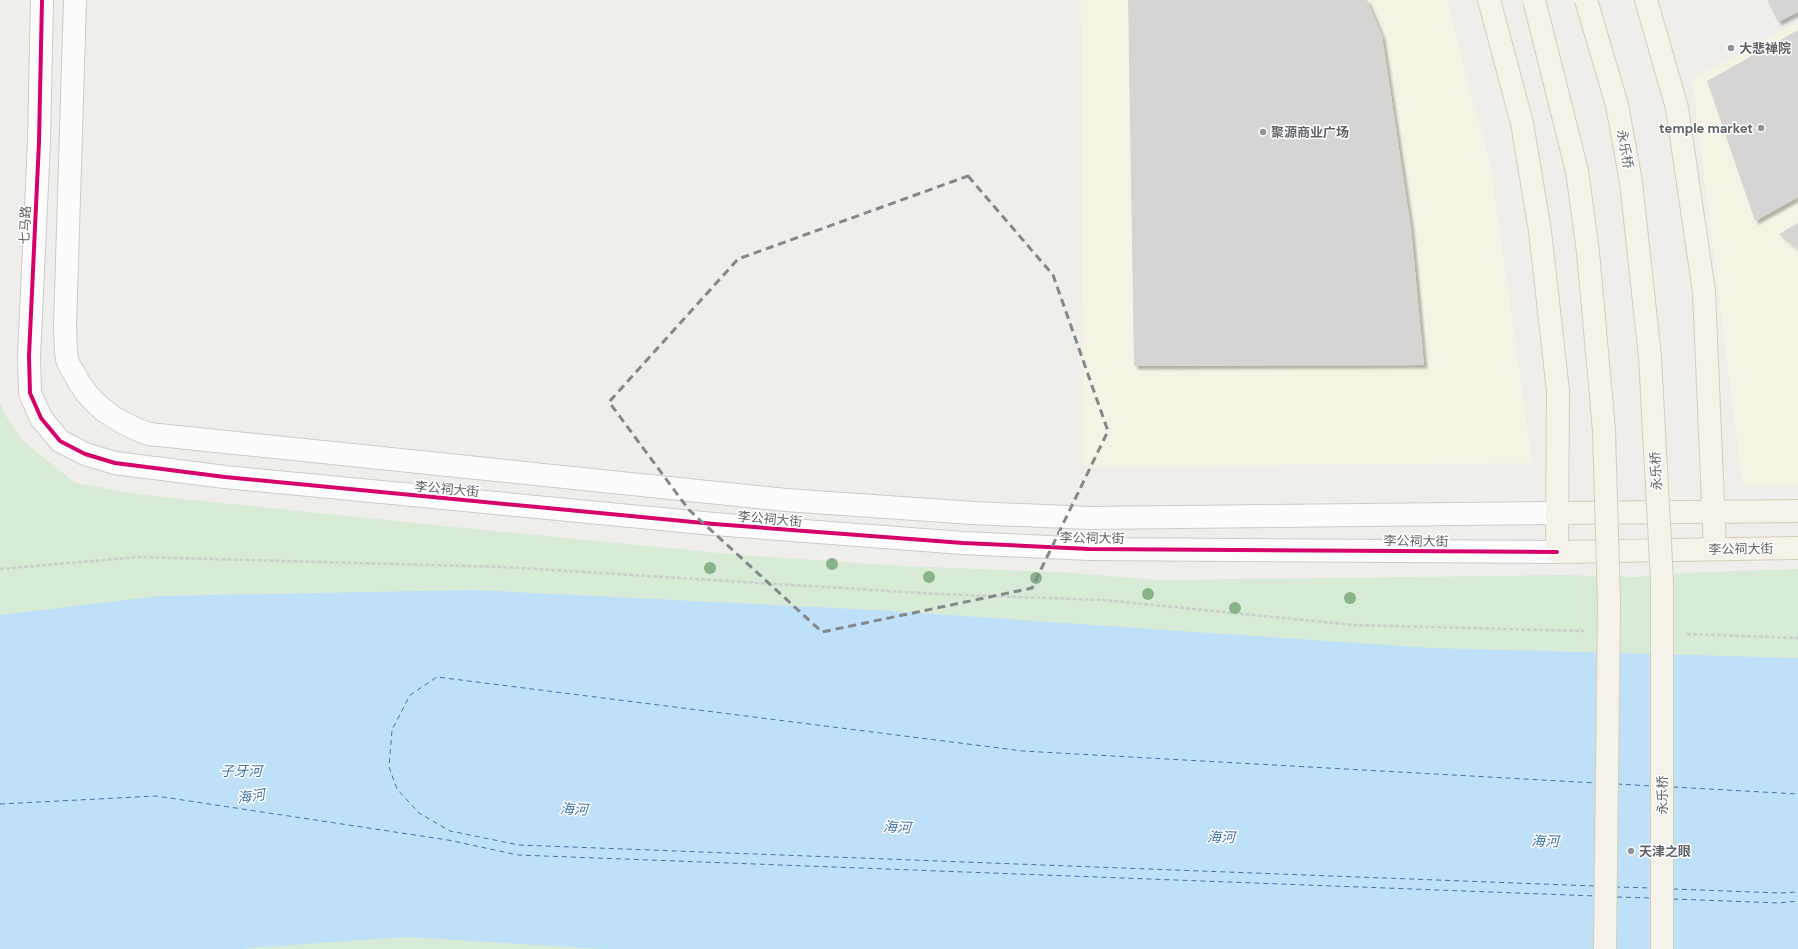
<svg xmlns="http://www.w3.org/2000/svg" width="1798" height="949" viewBox="0 0 1798 949" font-family="'DM Sans','Noto Sans SC',sans-serif">
  <style>
    .commercial { fill: #f7f3e4 }
    .green { fill: #d8ebd6 }
    .water { fill: #bfe0f9 }
    .lines { fill: none; stroke-linecap: round; stroke-linejoin: round }
    .ferry { stroke: #4174aa; stroke-width: 1; stroke-dasharray: 5 4; stroke-linecap: butt }
    .building { fill: #d6d5d3; filter: url(#shadow) }
    .minor-casing { stroke: #cbcccc; stroke-width: 24 }
    .major-casing { stroke: #d7ceb8; stroke-width: 24 }
    .path { stroke: #cacfcc; stroke-width: 2.5; stroke-dasharray: 4 2; stroke-linecap: butt }
    .minor { stroke: #fdfcfc; stroke-width: 22 }
    .major { stroke: #f4f2e9; stroke-width: 22 }
    .major-bridge-casing { stroke: #d7ceb8; stroke-width: 24; stroke-linecap: butt }
    .major-bridge { stroke: #f4f2e9; stroke-width: 22 }
    .cycleway-casing { stroke: #fff; stroke-width: 6 }
    .cycleway { stroke: #d6006c; stroke-width: 4 }
    .tree { fill: #88b388 }
    .marked { fill: none; stroke: #84888a; stroke-width: 3; stroke-dasharray: 8 5; stroke-linejoin: round }
    .poi-dot { fill: #919496; stroke: #fff; stroke-width: 1.5 }
    .labels { text-anchor: middle; dominant-baseline: central; stroke-width: 3; stroke-linejoin: round; paint-order: stroke }
    .poi-label { font-size: 13px; font-weight: bold; fill: #5f6368; stroke: #fff; text-anchor: start }
    .street-label { font-size: 13px; fill: #5f6368; stroke: #fff }
    .water-label { font-size: 14px; font-style: italic; fill: #4174aa; stroke: #fff }
  </style>
  <defs>
    <filter id="shadow"><feDropShadow dx="3.5" dy="3.5" stdDeviation="1" flood-color="#0004"/></filter>
  </defs>
  <rect width="100%" height="100%" fill="#efeeea"/>
  <g class="commercial">
    <path d="M1081,0H1447L1491,170L1532,463L1084,467Z"/>
    <path d="M1798,23V486H1743L1692,79Z"/>
  </g>
  <path class="green" d="M0,402L4,413L22,440L75,483L144,495L474,529L741,555L902,566L1058,572L1160,580L1563,575L1636,577L1703,572L1798,569V949H0Z"/>
  <path class="water" d="M473,590L875,610L1431,648L1798,658V949H605L406,937L238,949H0V615L160,596Z"/>
  <g class="lines">
    <g class="ferry">
      <path d="M1617,784L1652,786"/>
      <path d="M1673,787L1798,794"/>
      <path d="M0,804L156,796L448,840L518,855L1596,896"/>
      <path d="M1594,886L519,845L450,831L419,813L397,789L389,767L392,730L410,695L437,677L1023,751L1596,783"/>
      <path d="M1615,887L1652,888"/>
      <path d="M1673,889L1780,893L1798,892"/>
      <path d="M1617,897L1652,898"/>
      <path d="M1673,899L1779,903L1798,901"/>
    </g>
  </g>
  <g class="building">
    <path d="M1128,0H1367L1382,36L1411,229L1424,365L1134,366Z"/>
    <path d="M1767,0H1798V12L1778,22Z"/>
    <path d="M1798,30V197L1755,221L1707,81Z"/>
    <path d="M1798,223V249L1779,234Z"/>
  </g>
  <g class="lines">
    <defs>
      <g id="minor">
        <path d="M42,0L39,142L29,356L30,393L41,418L60,441L85,454L115,463L225,477L714,524L963,543L1089,549L1557,552"/>
        <path d="M75,0L65,328C66,338 65,349 67,359C68,364 71,369 74,373C89,405 117,423 149,434L786,500L973,513L1089,518L1556,513"/>
      </g>
      <g id="major">
        <path d="M1489,0L1522,123L1540,231L1558,391L1557,552L1798,548"/>
        <path d="M1646,0L1677,108L1704,292L1715,549"/>
        <path d="M1556,513L1798,511"/>
      </g>
    </defs>
    <use href="#minor" class="minor-casing"/>
    <use href="#major" class="major-casing"/>
    <g class="path">
      <path d="M0,569L139,557L504,567L937,594L1103,600L1354,625L1584,631"/>
      <path d="M1687,634L1798,638"/>
    </g>
    <use href="#minor" class="minor"/>
    <use href="#major" class="major"/>
    <defs>
      <g id="major-bridge">
        <path d="M1534,0L1577,171L1588,252L1604,430L1609,603L1605,949"/>
        <path d="M1586,0L1617,105L1631,182L1650,357L1662,581V949"/>
      </g>
    </defs>
    <use href="#major-bridge" class="major-bridge-casing"/>
    <use href="#major-bridge" class="major-bridge"/>
    <defs>
      <path id="cycleway" d="M42,0L39,142L29,356L30,393L41,418L60,441L85,454L115,463L225,477L714,524L963,543L1089,549L1557,552"/>
    </defs>
    <use href="#cycleway" class="cycleway-casing"/>
    <use href="#cycleway" class="cycleway"/>
  </g>
  <g class="tree">
    <circle cx="832" cy="564" r="6"/>
    <circle cx="710" cy="568" r="6"/>
    <circle cx="929" cy="577" r="6"/>
    <circle cx="1036" cy="578" r="6"/>
    <circle cx="1148" cy="594" r="6"/>
    <circle cx="1350" cy="598" r="6"/>
    <circle cx="1235" cy="608" r="6"/>
  </g>
  <path class="marked" d="M968,176L1053,275L1108,431L1032,588L822,632L689,510L609,402L738,259Z"/>
  <g class="poi-dot">
    <circle cx="1731" cy="48" r="4"/>
    <circle cx="1761" cy="128" r="4"/>
    <circle cx="1263" cy="132" r="4"/>
    <circle cx="1631" cy="851" r="4"/>
  </g>
  <g class="labels">
    <g class="poi-label">
      <text x="1739" y="48">大悲禅院</text>
      <text x="1753" y="128" text-anchor="end">temple market</text>
      <text x="1271" y="132">聚源商业广场</text>
      <text x="1639" y="851">天津之眼</text>
    </g>
    <g class="street-label">
      <text transform="translate(1625 149) rotate(80)">永乐桥</text>
      <text transform="translate(25 225) rotate(-87)">七马路</text>
      <text transform="translate(1656 471) rotate(-93)">永乐桥</text>
      <text transform="translate(447 489) rotate(5)">李公祠大街</text>
      <text transform="translate(770 519) rotate(5)">李公祠大街</text>
      <text transform="translate(1092 538) rotate(1)">李公祠大街</text>
      <text transform="translate(1416 541) rotate(1)">李公祠大街</text>
      <text transform="translate(1741 549) rotate(-1)">李公祠大街</text>
      <text transform="translate(1662 795) rotate(-90)">永乐桥</text>
    </g>
    <g class="water-label">
      <text x="241" y="771">子牙河</text>
      <text transform="translate(251 796) rotate(-8)">海河</text>
      <text transform="translate(574 809) rotate(3)">海河</text>
      <text transform="translate(897 827) rotate(3)">海河</text>
      <text transform="translate(1221 837) rotate(1)">海河</text>
      <text transform="translate(1545 841) rotate(1)">海河</text>
    </g>
  </g>
</svg>
